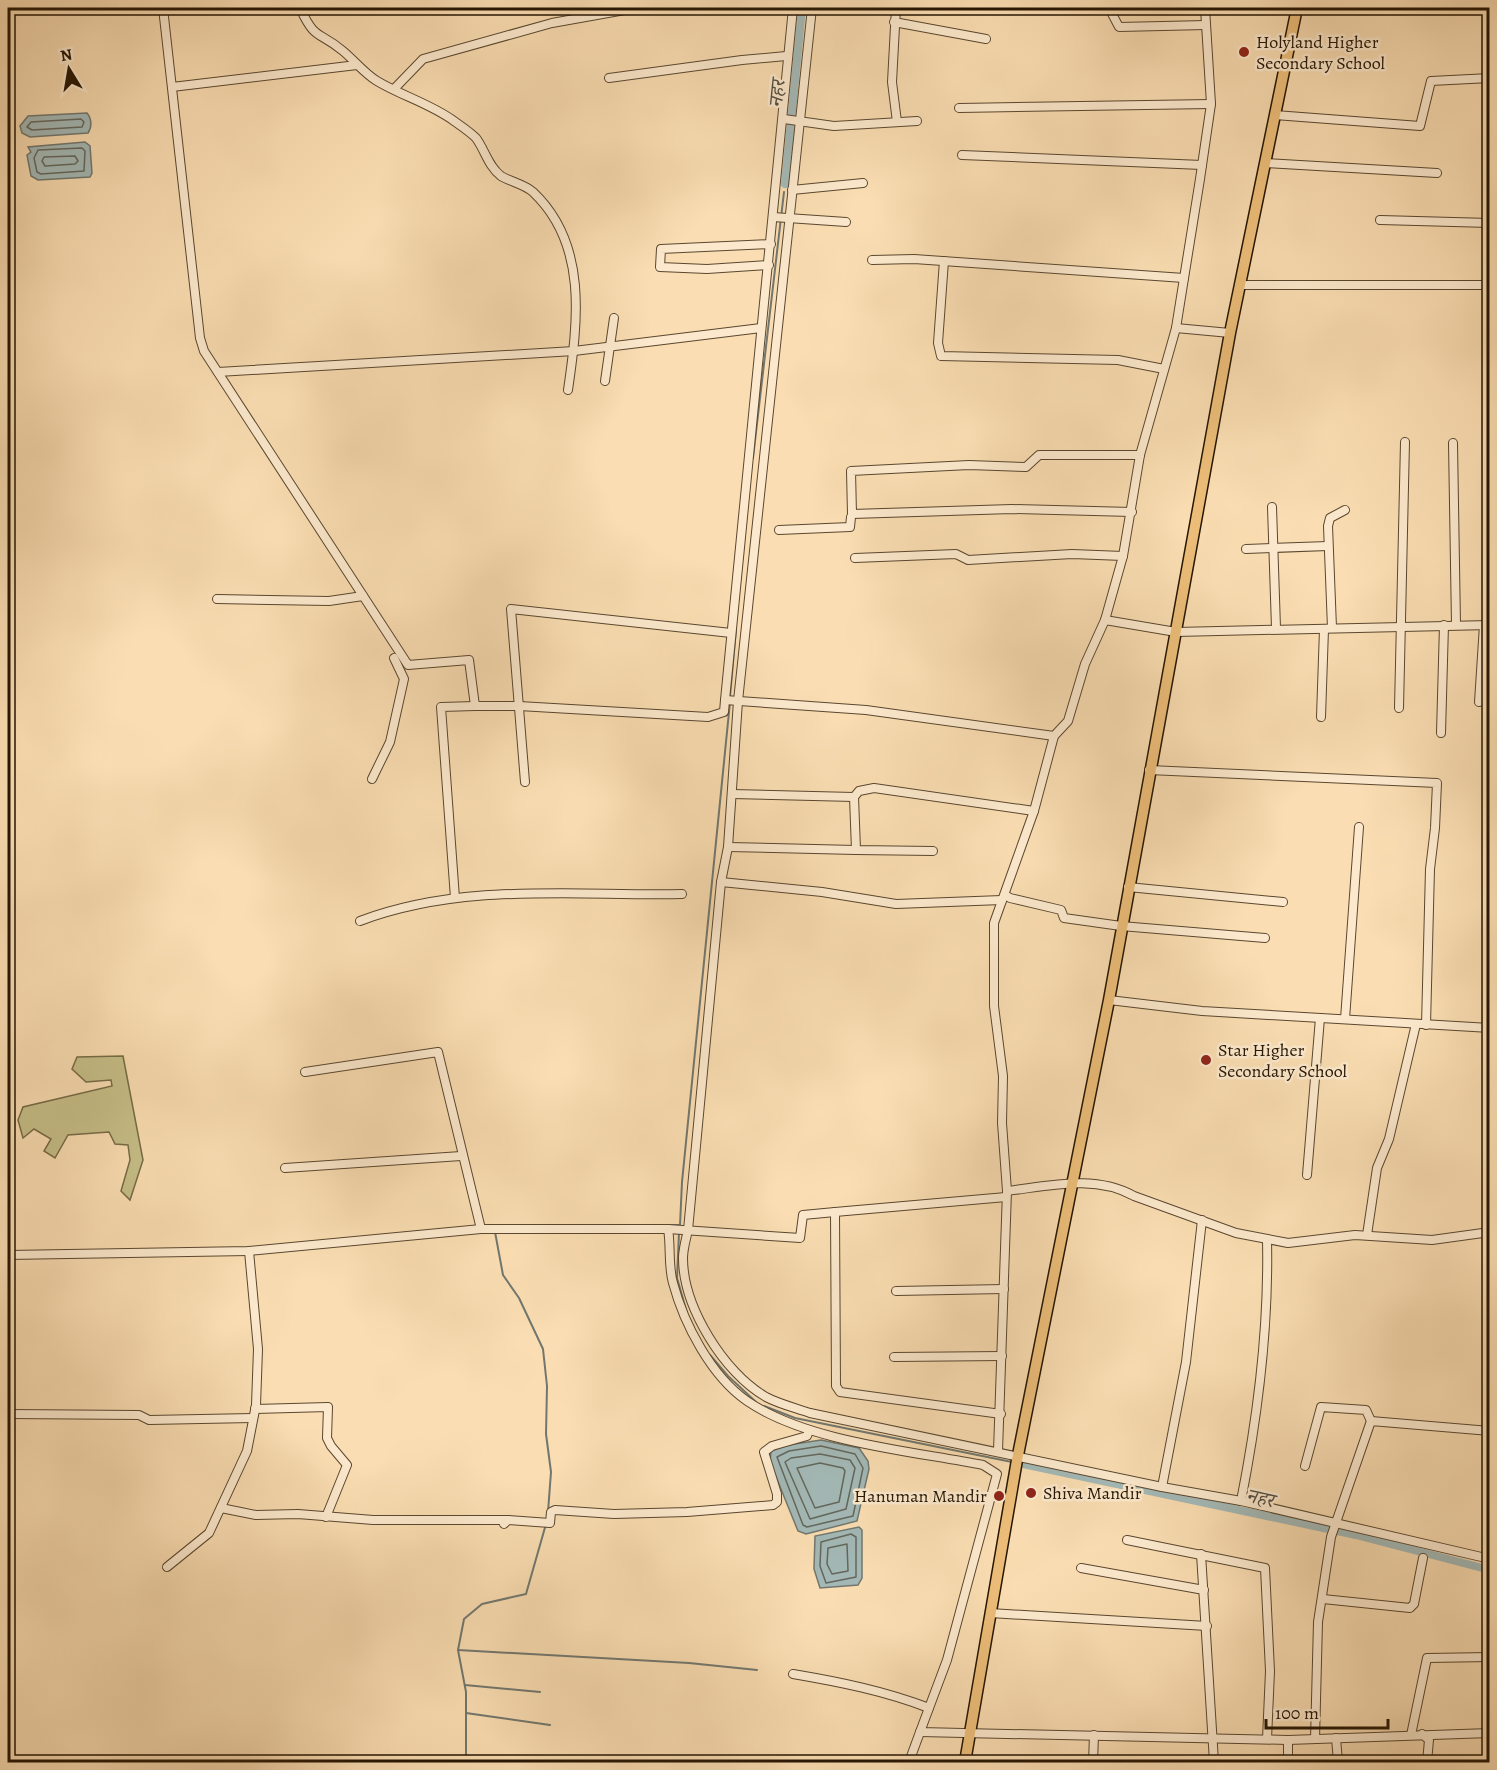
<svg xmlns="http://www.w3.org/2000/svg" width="1497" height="1770" viewBox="0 0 1497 1770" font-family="Alegreya,'Noto Serif Devanagari',serif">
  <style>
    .green { fill: #c6be87; stroke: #766a45; stroke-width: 1.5 }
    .water { fill: #a3b9b7; stroke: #71776f; stroke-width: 1.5 }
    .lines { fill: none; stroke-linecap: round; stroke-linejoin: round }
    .shore { stroke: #64675d; stroke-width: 1.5 }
    .stream { stroke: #71776f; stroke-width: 2 }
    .canal { stroke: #a3b9b7; stroke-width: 8 }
    .minor-casing { stroke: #5a472f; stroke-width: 10 }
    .major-casing { stroke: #251503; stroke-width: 13 }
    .minor { stroke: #fce9cd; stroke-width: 8 }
    .major { stroke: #edbe79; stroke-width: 10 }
    .poi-dot { fill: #8f2418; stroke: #fce9cd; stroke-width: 2 }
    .labels { text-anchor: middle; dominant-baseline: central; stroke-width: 5; stroke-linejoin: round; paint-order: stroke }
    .poi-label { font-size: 18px; fill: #251503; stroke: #fce9cd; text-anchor: start }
    .water-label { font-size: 20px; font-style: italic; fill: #514e42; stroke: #fce9cd }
  </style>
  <rect width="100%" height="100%" fill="#faddb2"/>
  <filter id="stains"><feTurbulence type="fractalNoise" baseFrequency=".00333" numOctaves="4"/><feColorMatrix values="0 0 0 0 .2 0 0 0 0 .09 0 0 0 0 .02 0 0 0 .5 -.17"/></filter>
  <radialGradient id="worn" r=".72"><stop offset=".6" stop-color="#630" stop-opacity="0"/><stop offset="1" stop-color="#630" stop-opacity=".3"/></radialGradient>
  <path class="green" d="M123,1056L143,1160L130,1200L121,1191L130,1160L128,1145L115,1144L109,1132L68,1135L55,1158L44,1151L51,1139L34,1129L23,1138L18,1120L23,1107L112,1086L111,1080L86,1082L72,1069L77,1057Z"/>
  <g class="water">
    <path d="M87,113C92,119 92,127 88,133L30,137L22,133L20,126L28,116Z"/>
    <path d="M85,142L90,146L92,173L90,177L38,180L31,176L27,155L31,152L28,147Z"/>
    <path d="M821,1440L859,1448L868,1461L869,1469L857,1521L806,1534L798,1531L770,1462L771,1451L788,1445Z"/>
    <path d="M859,1527L862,1530V1578L858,1585L820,1588L814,1569L815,1536Z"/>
  </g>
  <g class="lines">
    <g class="shore">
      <path d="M81,119L84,122L82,127L32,130L27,127L31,122Z"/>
      <path d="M82,148L85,151L84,171L41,174L37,172L34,158L38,150Z"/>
      <path d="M75,156L78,161L75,164L45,166L42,161L44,157Z"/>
      <path d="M821,1446L855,1454L863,1468L853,1516L807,1527L803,1525L777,1457L789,1451Z"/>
      <path d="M820,1454L850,1460L855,1468L846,1509L810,1519L785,1462L791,1458Z"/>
      <path d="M820,1463L843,1468L845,1471L839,1502L815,1508L797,1468Z"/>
      <path d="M851,1534L856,1537V1577L826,1583L820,1566L821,1542Z"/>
      <path d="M847,1544L848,1571L832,1574L827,1564L828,1548Z"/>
    </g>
    <g class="stream">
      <path d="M753,458L784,192"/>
      <path d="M730,696L736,630"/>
      <path d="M668,1225H680L682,1182L730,702"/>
      <path d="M494,1226L510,1225"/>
      <path d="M495,1232L503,1275L519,1298L543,1349L547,1386L546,1434L551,1472L548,1512"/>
      <path d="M679,1233L677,1278L687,1313"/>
      <path d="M710,1355L728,1376L756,1402"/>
      <path d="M764,1406L795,1418L1012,1462"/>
      <path d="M458,1650L689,1663L757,1670"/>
      <path d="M465,1685L540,1692"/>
      <path d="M466,1713L550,1725"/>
      <path d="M466,1762V1692L458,1650L464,1619L482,1604L526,1594L546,1524"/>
    </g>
    <g class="canal">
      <path d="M785,184L802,8"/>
      <path d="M1023,1464L1356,1535L1490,1570"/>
    </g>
    <defs>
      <g id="minor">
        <path d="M163,8L200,338L204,351L408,665L469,660L475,706H519L708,717L724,712L725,700L793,8"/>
        <path d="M300,8C316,42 318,30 343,51C355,61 364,73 377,81C402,96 431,104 454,121C461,126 470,132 476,138C485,150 488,166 501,176C511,182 524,184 533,192C588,244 578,321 568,390"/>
        <path d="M812,8L738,701L728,847L721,882L688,1230C686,1239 683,1249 683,1258C683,1307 724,1373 766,1397C779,1404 796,1408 810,1413L1162,1487L1241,1501L1490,1559"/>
        <path d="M896,8L892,82L897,122"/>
        <path d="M1101,8H1109L1119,27L1206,25"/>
        <path d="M894,22L986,39"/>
        <path d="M609,78L742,60L786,56"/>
        <path d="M172,87L357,65"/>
        <path d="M394,89L423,59L552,23L636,8"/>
        <path d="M959,108L1211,104"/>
        <path d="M1275,115L1420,126L1431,81L1490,78"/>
        <path d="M784,119L834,126L917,121"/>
        <path d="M962,155L1202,165"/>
        <path d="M1265,163L1437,173"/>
        <path d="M1489,168H1490"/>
        <path d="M792,190L863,183"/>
        <path d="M773,217L846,222"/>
        <path d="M1380,220L1490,223"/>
        <path d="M872,260L914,259L1184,278"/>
        <path d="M944,261L938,343L941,356L1118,360L1164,369"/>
        <path d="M769,265L707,269L660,267L661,249L771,244"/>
        <path d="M1240,285H1490"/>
        <path d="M1176,328L1230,333"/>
        <path d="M218,372L574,351L761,328"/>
        <path d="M605,381L614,318"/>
        <path d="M1453,443L1456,625"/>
        <path d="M1272,507L1276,628"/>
        <path d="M1132,512L1012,509L852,514L851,471L969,465L1026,467L1039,455H1140"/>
        <path d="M779,530L850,527L851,517"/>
        <path d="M1246,549L1328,546"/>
        <path d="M855,558L956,554L968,560L1072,554L1123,556"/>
        <path d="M217,599L329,601L363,596"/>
        <path d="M1105,620L1123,556L1140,455L1176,328L1200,179L1211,104L1205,8"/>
        <path d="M1332,628L1328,526L1330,518L1345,510"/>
        <path d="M725,700L866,710L1054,736"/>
        <path d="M1479,702L1484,625"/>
        <path d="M1399,708L1405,442"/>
        <path d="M1321,717L1324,629"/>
        <path d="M1441,733L1444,625"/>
        <path d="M1149,770L1437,783L1435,828L1430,869L1426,1025"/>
        <path d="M372,779L390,742L404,679L394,658"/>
        <path d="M525,782L511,609L731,633"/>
        <path d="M732,794L854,797"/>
        <path d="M728,847L856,850"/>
        <path d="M933,851L856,850L854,797L859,791L874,788L1034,811"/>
        <path d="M721,882L822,892L896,904L1002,900"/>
        <path d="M1128,887L1283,902"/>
        <path d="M1005,895L1010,898L1061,910L1064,918L1121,926L1265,938"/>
        <path d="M455,898L441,707L475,706"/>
        <path d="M360,921C464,882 574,896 682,894"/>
        <path d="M1109,1000L1202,1011L1490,1028"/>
        <path d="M1345,1019L1359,827"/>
        <path d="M305,1072L438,1052L481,1229"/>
        <path d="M285,1168L461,1156"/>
        <path d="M1307,1175L1320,1018"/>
        <path d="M1007,1191C1049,1186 1095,1174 1134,1196L1236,1233L1288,1243L1355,1235L1432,1240L1490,1232"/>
        <path d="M668,1229C671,1246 668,1266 673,1283C684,1324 711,1376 747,1401C807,1442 912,1451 983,1465L997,1474L947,1660L920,1732L1288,1740L1490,1733"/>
        <path d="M1367,1235L1377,1168L1389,1139L1416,1024"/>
        <path d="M8,1255L249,1251L481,1229H668L800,1238L803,1215L835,1212"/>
        <path d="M896,1291L1004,1289"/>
        <path d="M894,1357L1002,1356"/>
        <path d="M255,1409L328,1407L327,1438L331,1446L347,1465L326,1517"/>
        <path d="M8,1414L139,1415L149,1420L253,1418"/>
        <path d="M1001,1414L840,1392L836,1386L835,1212L1006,1197"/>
        <path d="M998,1451L1007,1191L1002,1123L1003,1076L994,1006V923L1034,811L1054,736L1068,721L1085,664L1105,620L1176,632L1490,625"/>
        <path d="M1305,1466L1321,1407L1366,1410L1371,1421"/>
        <path d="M1162,1487L1186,1362L1202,1220"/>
        <path d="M1241,1501C1258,1415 1269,1327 1267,1240"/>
        <path d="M221,1508L256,1515L298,1514L373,1520H508"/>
        <path d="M504,1524L508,1520L550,1523L551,1512L555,1510L614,1514L687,1512L773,1505L777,1502V1494L764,1452L772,1446L807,1436L809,1431"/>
        <path d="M1127,1540L1265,1568L1270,1671L1267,1739"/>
        <path d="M1201,1554L1214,1762"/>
        <path d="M167,1567L209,1533L247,1451L256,1405L258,1349L249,1251"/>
        <path d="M1081,1568L1204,1590"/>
        <path d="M1323,1599L1410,1608L1414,1604L1423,1558"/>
        <path d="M990,1613L1207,1626"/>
        <path d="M793,1674C840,1682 885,1691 929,1708"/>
        <path d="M1422,1734L1429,1740L1427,1762"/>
        <path d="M1411,1735L1427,1658L1490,1657"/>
        <path d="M1336,1738L1338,1762"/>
        <path d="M1315,1739L1318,1622L1331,1537L1371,1421L1490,1431"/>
        <path d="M1288,1740V1762"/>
        <path d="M909,1762L920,1732"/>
        <path d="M1093,1762L1094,1735"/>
      </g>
      <path id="major" d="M965,1762L1017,1460L1109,1000L1230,333L1297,8"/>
    </defs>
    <use href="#minor" class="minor-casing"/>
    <use href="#major" class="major-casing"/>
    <use href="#minor" class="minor"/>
    <use href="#major" class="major"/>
  </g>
  <g class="poi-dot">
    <circle cx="1244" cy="52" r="6"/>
    <circle cx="1206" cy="1060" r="6"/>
    <circle cx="1031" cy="1493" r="6"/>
    <circle cx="999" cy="1496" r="6"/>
  </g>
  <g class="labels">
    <g class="poi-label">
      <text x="1256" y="42">Holyland Higher<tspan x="1256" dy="21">Secondary School</tspan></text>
      <text x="1218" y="1050">Star Higher<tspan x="1218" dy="21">Secondary School</tspan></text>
      <text x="1043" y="1493">Shiva Mandir</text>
      <text x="987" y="1496" text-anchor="end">Hanuman Mandir</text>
    </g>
    <g class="water-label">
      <text transform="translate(777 94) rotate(-84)">नहर</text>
      <text transform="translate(1260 1498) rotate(12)">नहर</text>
    </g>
  </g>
  <rect width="1497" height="1770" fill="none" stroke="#faddb2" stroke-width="30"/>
  <rect x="9" y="9" width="1479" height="1752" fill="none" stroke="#251503" stroke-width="3"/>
  <rect x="15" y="15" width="1467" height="1740" fill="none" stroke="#251503" stroke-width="1.5"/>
  <g transform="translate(69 69) rotate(349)" stroke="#fce9cd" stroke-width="4.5" paint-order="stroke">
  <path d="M0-4.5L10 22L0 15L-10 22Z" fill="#251503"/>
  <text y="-9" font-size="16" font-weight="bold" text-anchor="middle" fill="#251503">N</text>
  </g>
  <path d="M1266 1719v9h122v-9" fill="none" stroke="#251503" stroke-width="3"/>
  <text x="1275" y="1719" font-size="18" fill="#251503" stroke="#fce9cd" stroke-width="4.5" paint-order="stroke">100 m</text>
  <rect width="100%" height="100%" filter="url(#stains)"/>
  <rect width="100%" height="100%" fill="url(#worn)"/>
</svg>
